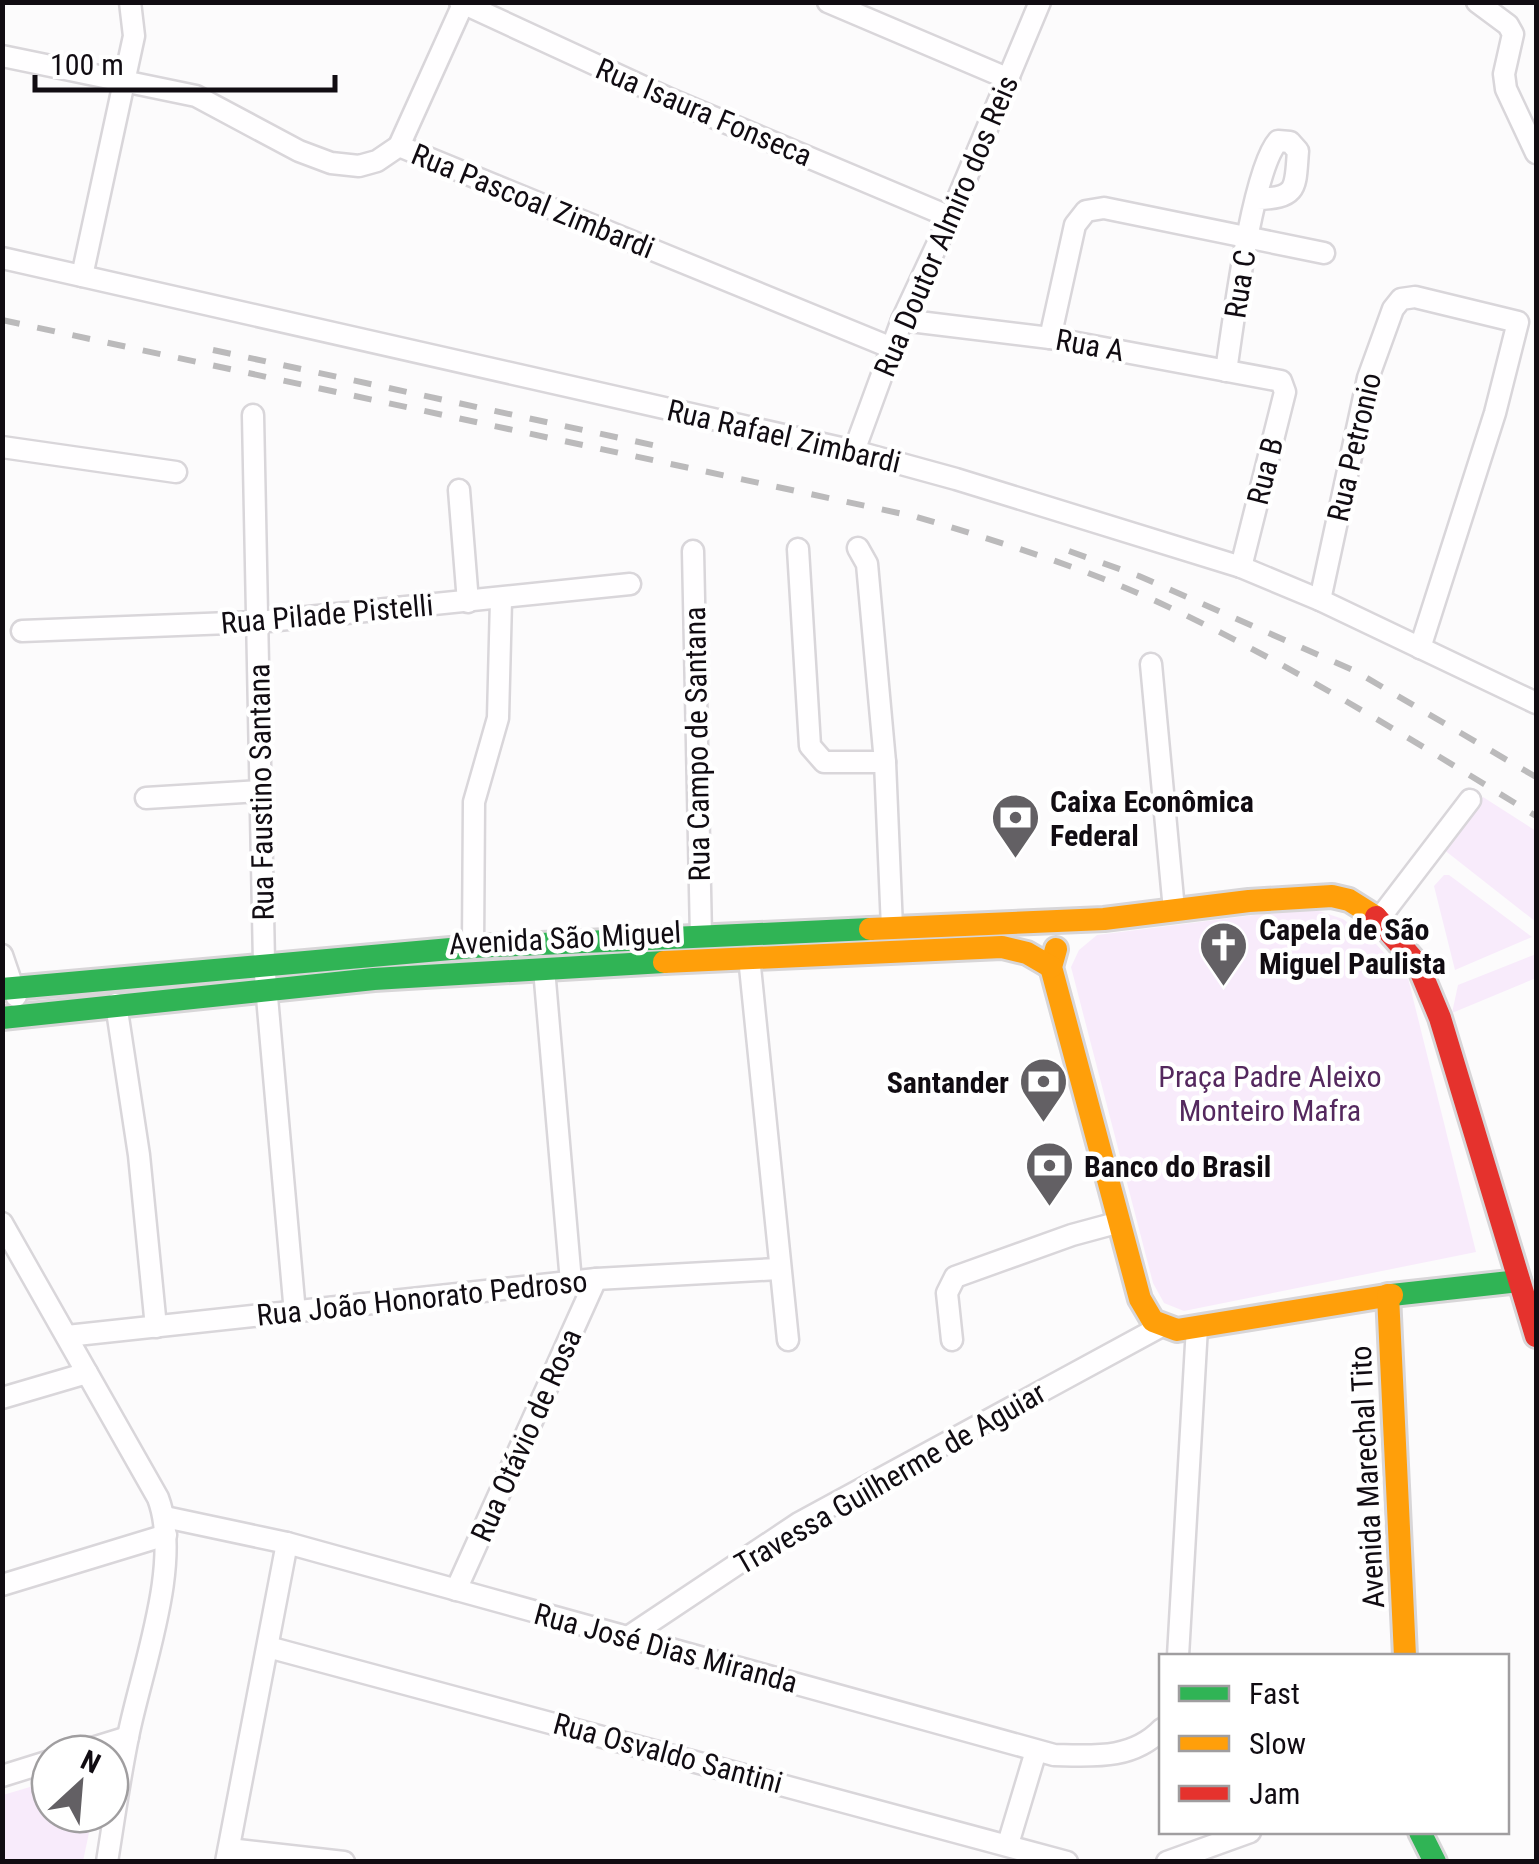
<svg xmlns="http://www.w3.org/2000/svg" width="1539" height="1864" viewBox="0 0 1539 1864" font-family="'Roboto Condensed',sans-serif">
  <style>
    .green { fill: #f8ebfb }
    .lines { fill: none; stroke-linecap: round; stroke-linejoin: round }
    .street-casing { stroke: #d9d6da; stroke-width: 25 }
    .fast-casing { stroke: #d8d6d8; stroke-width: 28 }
    .slow-casing { stroke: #d8d6d8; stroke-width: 28 }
    .jam-casing { stroke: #d8d6d8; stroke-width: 28 }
    .street { stroke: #fffeff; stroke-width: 20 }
    .fast { stroke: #30b455; stroke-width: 22 }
    .slow { stroke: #ff9f0a; stroke-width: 22 }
    .jam { stroke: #e5322d; stroke-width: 22 }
    .rail { stroke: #bbbabb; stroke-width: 6; stroke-dasharray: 18 18; stroke-linecap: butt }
    .labels { text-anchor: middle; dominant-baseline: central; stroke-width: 9; stroke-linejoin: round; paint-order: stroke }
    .street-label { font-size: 30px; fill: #110c12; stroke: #fff }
    .poi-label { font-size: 30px; font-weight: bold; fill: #110c12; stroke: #fff; text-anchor: start }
    .park-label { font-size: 30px; fill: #54285e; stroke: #fff }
  </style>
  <rect width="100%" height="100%" fill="#fcfbfc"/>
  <g class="green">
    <path d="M1483,797L1536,831V922L1443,849Z"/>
    <path d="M1444,875H1449L1532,937L1455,970L1434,886Z"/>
    <path d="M1310,908L1343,919L1376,944L1408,978L1476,1252L1184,1311L1164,1303L1153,1283L1071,967L1079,950L1097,935Z"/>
    <path d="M1536,954V978L1452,1013L1458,985Z"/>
    <path d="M50,1781V1814H93L83,1861H3V1795Z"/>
  </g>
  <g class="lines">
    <defs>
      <g id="street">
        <path d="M460,2L670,99L950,217"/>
        <path d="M828,2L1009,79"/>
        <path d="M1477,2L1508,25L1513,34L1504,74L1506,89L1536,153"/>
        <path d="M2,56L196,96L299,151L331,163L359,166L377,161L399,146L892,348"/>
        <path d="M399,146L464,2"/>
        <path d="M2,258L854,451L956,479L1241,567L1320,600L1536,703"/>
        <path d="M82,276L134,36L130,2"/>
        <path d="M902,320L1050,338L1281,381L1285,392L1241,567"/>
        <path d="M1050,338L1075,225L1086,211L1104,208L1324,253"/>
        <path d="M1226,371C1233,325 1252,170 1278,141L1290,142L1298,151C1295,187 1299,198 1257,199"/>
        <path d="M253,415L264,963L295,1313"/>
        <path d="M2,447L176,472"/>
        <path d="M854,451L902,320L950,217L1040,2"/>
        <path d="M459,490L468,602"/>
        <path d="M858,548L867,564L885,762L892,928"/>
        <path d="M798,549L810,746L824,762H885"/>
        <path d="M693,551L701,937"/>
        <path d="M1320,600L1368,378L1393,309L1401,299L1415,297L1518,322L1495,413L1420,648"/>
        <path d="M22,631L259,622L630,584"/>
        <path d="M1151,664L1174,910"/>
        <path d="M146,798L259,791"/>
        <path d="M1379,919L1470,800"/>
        <path d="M473,947L474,802L498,718L501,600"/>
        <path d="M2,955L16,996"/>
        <path d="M749,957L788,1340"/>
        <path d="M544,969L571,1282"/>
        <path d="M116,1004L139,1155L156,1327"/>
        <path d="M2,1223L158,1498C182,1562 143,1665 129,1732C120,1775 114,1818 107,1862"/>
        <path d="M67,1336L596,1279L778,1269"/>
        <path d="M952,1340L947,1293L955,1277L1072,1235L1120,1222"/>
        <path d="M2,1398L87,1373"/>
        <path d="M165,1517L287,1543L1054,1755C1093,1756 1132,1760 1162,1729"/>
        <path d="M2,1585L166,1535"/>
        <path d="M456,1590L596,1279"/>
        <path d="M628,1637L799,1523L1158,1328"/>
        <path d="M268,1647L1067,1862"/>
        <path d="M1178,1656L1197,1327"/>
        <path d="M73,1754L128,1737"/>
        <path d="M2,1776L50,1761"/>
        <path d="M1008,1844L1036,1751"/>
        <path d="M229,1849L344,1862"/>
        <path d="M226,1862L287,1543"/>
        <path d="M1167,1862L1250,1832"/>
      </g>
      <g id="fast">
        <path d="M2,989L473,947L870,929"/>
        <path d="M2,1018L374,979L664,962"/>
        <path d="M1392,1295L1519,1281"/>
        <path d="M1420,1832L1435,1862"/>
      </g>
      <g id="slow">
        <path d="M870,929L1104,919L1249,901L1332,896L1349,900L1376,917"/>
        <path d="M1056,949L1051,967L1140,1299L1153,1321L1177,1330L1392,1295"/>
        <path d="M664,962L1002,947L1027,953L1051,967"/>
        <path d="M1388,1295L1405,1656"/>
      </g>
      <path id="jam" d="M1376,917L1418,965L1440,1018L1536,1336"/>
    </defs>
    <use href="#street" class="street-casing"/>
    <use href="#fast" class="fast-casing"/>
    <use href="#slow" class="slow-casing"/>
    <use href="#jam" class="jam-casing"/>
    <use href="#street" class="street"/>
    <use href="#fast" class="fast"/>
    <use href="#slow" class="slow"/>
    <use href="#jam" class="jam"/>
    <g class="rail">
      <path d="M2,320L917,517C1000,542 1082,567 1160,603C1291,664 1414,741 1536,816"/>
      <path d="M213,350L657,446"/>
      <path d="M1069,551L1139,576L1355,671L1536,777"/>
    </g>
  </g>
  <defs>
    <symbol id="bank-pin" viewBox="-11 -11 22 30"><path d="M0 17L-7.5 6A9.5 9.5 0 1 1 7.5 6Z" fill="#636064" stroke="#fff"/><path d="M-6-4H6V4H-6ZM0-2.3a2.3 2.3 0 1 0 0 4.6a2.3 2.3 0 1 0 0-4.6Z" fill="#fff"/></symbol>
    <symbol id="church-pin" viewBox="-11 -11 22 30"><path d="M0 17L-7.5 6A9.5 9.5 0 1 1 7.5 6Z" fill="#636064" stroke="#fff"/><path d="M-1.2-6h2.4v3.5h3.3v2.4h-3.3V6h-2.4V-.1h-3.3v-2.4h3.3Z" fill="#fff"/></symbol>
  </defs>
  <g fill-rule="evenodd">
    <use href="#bank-pin" x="988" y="790" width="55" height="75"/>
    <use href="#church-pin" x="1196" y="918" width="55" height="75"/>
    <use href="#bank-pin" x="1016" y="1054" width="55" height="75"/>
    <use href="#bank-pin" x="1022" y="1138" width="55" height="75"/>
  </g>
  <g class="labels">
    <g class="street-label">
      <text transform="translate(704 112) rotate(23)">Rua Isaura Fonseca</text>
      <text transform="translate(533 201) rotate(22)">Rua Pascoal Zimbardi</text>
      <text transform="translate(946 226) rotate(-67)">Rua Doutor Almiro dos Reis</text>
      <text transform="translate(1240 284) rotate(-81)">Rua C</text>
      <text transform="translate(1090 345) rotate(10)">Rua A</text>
      <text transform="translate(784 436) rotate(13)">Rua Rafael Zimbardi</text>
      <text transform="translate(1354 447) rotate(-77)">Rua Petronio</text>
      <text transform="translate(1265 471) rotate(-76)">Rua B</text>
      <text transform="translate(327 614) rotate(-5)">Rua Pilade Pistelli</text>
      <text transform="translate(697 744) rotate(-91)">Rua Campo de Santana</text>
      <text transform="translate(261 792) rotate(-91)">Rua Faustino Santana</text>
      <text transform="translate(565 938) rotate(-3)">Avenida São Miguel</text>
      <text transform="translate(422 1298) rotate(-6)">Rua João Honorato Pedroso</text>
      <text transform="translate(526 1435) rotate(-66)">Rua Otávio de Rosa</text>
      <text transform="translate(1367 1477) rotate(-93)">Avenida Marechal Tito</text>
      <text transform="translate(890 1478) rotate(-30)">Travessa Guilherme de Aguiar</text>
      <text transform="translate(666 1648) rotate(15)">Rua José Dias Miranda</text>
      <text transform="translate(668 1753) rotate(15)">Rua Osvaldo Santini</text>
    </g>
    <g class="poi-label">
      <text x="1050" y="801">Caixa Econômica<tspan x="1050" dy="34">Federal</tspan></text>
      <text x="1259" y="929">Capela de São<tspan x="1259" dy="34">Miguel Paulista</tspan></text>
      <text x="1009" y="1082" text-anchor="end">Santander</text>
      <text x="1084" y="1166">Banco do Brasil</text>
    </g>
    <g class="park-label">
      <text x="1270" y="1076">Praça Padre Aleixo<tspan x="1270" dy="34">Monteiro Mafra</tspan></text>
    </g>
  </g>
  <rect width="1539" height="1864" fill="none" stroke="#110c12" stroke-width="10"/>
  <rect x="1159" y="1654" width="350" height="180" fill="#ffffff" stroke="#a09ea0" stroke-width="2.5"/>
  <rect x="1179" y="1686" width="50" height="15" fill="#30b455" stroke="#a09ea0" stroke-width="2.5"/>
  <text x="1249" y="1704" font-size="30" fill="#110c12">Fast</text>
  <rect x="1179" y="1736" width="50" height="15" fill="#ff9f0a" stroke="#a09ea0" stroke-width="2.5"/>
  <text x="1249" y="1754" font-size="30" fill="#110c12">Slow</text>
  <rect x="1179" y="1786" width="50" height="15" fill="#e5322d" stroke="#a09ea0" stroke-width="2.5"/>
  <text x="1249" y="1804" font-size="30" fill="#110c12">Jam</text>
  <g transform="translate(80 1784) rotate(26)"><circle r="48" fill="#ffffff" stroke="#a09ea0" stroke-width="2.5"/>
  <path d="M0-8L18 38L0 25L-18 38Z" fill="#636064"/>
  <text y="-15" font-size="28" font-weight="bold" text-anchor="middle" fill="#110c12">N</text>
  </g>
  <path d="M35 75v15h300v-15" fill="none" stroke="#110c12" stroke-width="5"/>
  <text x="50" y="75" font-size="30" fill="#110c12" stroke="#ffffff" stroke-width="8" paint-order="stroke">100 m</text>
</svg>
